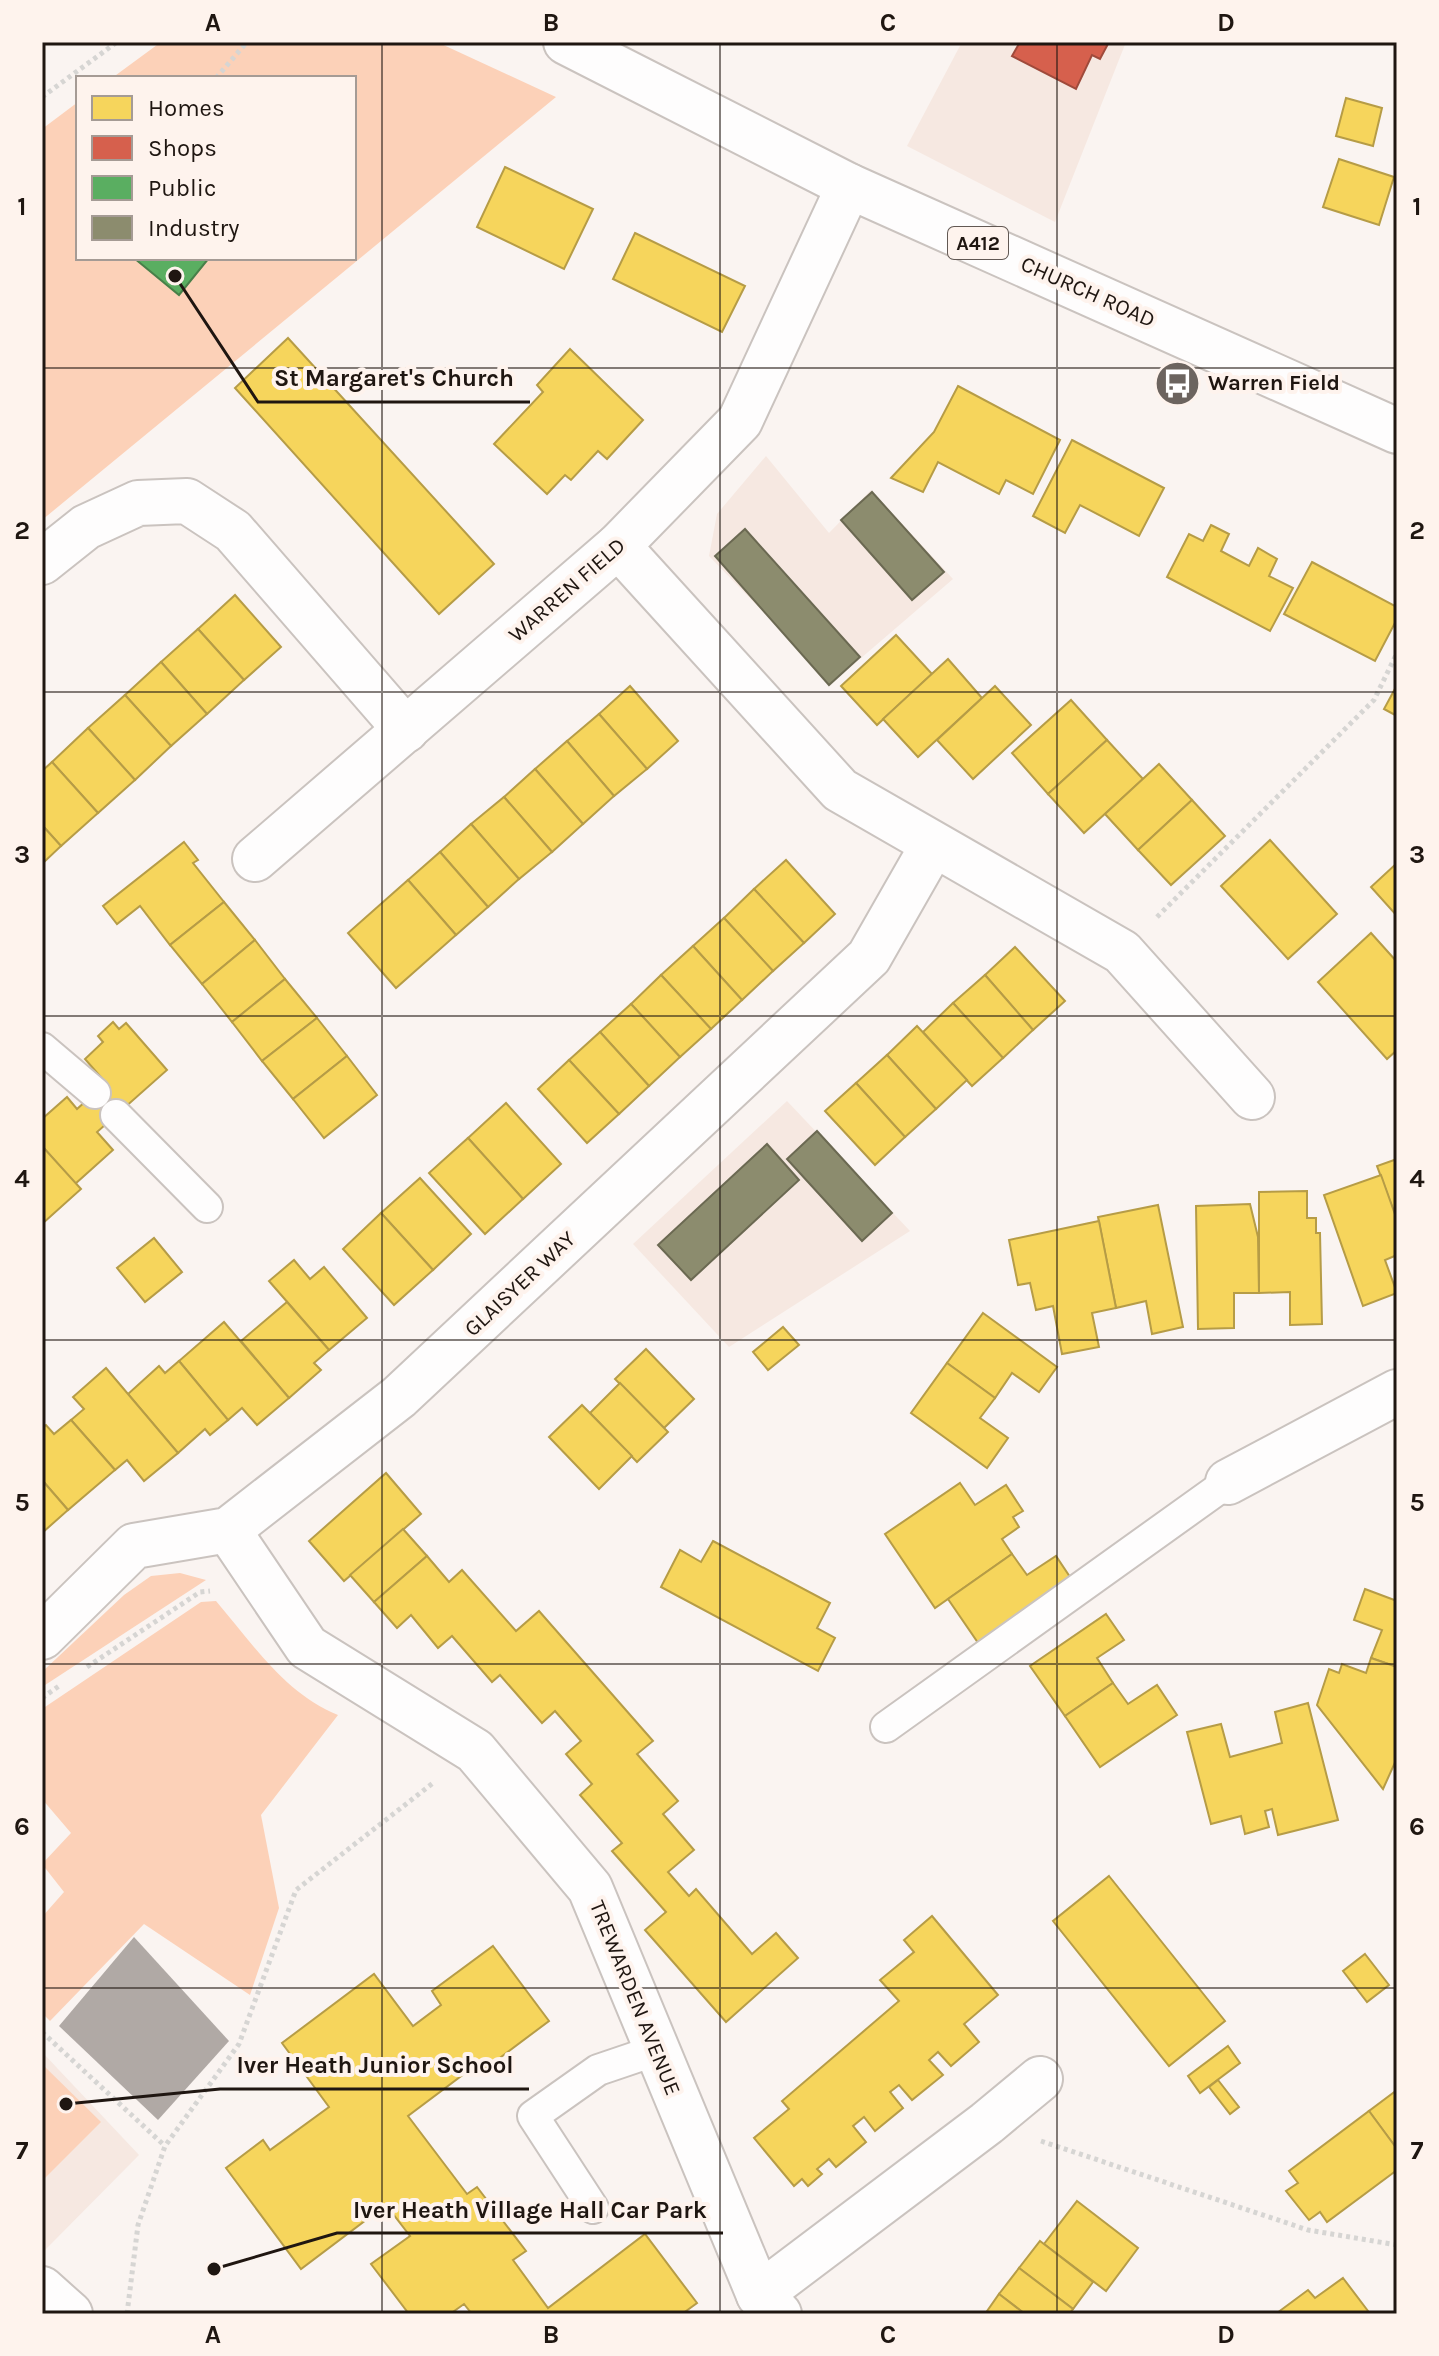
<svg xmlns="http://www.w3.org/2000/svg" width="1439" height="2356" viewBox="0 0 1439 2356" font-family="Karla,sans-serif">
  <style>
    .built { fill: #f6e8e1 }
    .green { fill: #fcd1b8 }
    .homes { fill: #f6d55c; stroke: #b69c46; stroke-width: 2 }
    .shops { fill: #d6604d; stroke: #9f4a3b; stroke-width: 2 }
    .public { fill: #5aae61; stroke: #488049; stroke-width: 2 }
    .industry { fill: #8c8c6e; stroke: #6b6952; stroke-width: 2 }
    .building { fill: #b0a9a5 }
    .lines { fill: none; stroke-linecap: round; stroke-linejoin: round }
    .lane-casing { stroke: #cac3bf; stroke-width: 34 }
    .street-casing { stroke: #cac3bf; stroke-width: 48 }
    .primary-casing { stroke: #cac3bf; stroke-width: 48 }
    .path { stroke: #d6d5d3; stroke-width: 5; stroke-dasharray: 4 4; stroke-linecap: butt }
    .lane { stroke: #fefdfd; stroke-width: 30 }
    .street { stroke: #fefdfd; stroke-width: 44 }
    .primary { stroke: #fefdfd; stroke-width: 44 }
    .grid { fill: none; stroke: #1f1611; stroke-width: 2; stroke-opacity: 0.55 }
    .labels { text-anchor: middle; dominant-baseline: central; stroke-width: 8; stroke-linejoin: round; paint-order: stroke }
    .shield { fill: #fef3ed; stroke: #625853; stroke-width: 2 }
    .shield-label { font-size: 20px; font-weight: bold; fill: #1f1611 }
    .street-label { font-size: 22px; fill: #1f1611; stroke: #fef3ed }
    .poi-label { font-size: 22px; font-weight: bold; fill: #1f1611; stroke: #fef3ed; text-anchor: start }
    .leader { fill: none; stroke: #1f1611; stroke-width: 3 }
    .callout-dot { fill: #1f1611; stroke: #fef3ed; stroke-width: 3 }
    .callout-label { font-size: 24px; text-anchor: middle; font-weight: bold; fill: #1f1611; stroke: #fef3ed; stroke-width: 8; stroke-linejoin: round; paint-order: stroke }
    .neatline { fill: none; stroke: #1f1611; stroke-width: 3 }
    .grid-label { font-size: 26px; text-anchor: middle; font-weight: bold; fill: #1f1611 }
  </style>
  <rect width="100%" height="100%" fill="#faf4f1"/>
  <g class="built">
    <path d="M962,42H1126L1055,222L907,146Z"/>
    <path d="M766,456L829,533L871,490L953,579L832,683L709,556L717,514Z"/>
    <path d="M787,1101L910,1231L729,1347L633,1244Z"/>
    <path d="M42,2052L139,2155L44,2251L42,2249Z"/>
  </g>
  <g class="green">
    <path d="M161,42H437L556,97L42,520V129L78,102V258H354V78H112Z"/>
    <path d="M180,1573L206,1580L42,1687V1672L124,1595L151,1576Z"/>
    <path d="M216,1601C252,1643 285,1694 338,1715L261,1815L279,1908L250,1995L144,1924L50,2021L42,2013V1917L64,1892L42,1864L71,1833L42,1799V1709L201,1602Z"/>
    <path d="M42,2064L101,2122L42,2181Z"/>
  </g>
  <g class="homes">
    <path d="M1346,98L1382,108L1373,146L1336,136Z"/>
    <path d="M1339,159L1394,177L1379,225L1323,207Z"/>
    <path d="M505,167L593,209L564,269L477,227Z"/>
    <path d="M635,233L745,286L722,332L613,279Z"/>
    <path d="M288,338L494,564L439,614L235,388Z"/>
    <path d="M570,349L643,420L607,459L598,451L571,480L565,475L547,494L494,444L543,392L537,385Z"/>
    <path d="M958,386L1060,440L1033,494L1006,480L999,494L938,462L923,492L891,478L934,432Z"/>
    <path d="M1072,440L1164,488L1139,536L1080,505L1065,533L1033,516Z"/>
    <path d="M1211,525L1229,534L1221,551L1249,566L1258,548L1277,559L1269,576L1293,588L1270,631L1167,577L1189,534L1203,541Z"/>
    <path d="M1312,562L1397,607V619L1375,661L1284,614Z"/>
    <path d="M235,595L281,647L244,680L198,629Z"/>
    <path d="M198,629L244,680L207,714L161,662Z"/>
    <path d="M896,635L932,674L877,725L841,686Z"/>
    <path d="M948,659L982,698L918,757L883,719Z"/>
    <path d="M161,662L207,714L171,746L125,695Z"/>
    <path d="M1397,685V716L1384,709Z"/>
    <path d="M630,686L678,741L647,769L599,714Z"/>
    <path d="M995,686L1031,725L973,779L937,740Z"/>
    <path d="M125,695L171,746L135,780L88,728Z"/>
    <path d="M1071,700L1107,740L1048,794L1012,753Z"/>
    <path d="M599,714L647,769L614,796L567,741Z"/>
    <path d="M88,728L135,780L98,813L52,762Z"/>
    <path d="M1107,740L1143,779L1084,833L1048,794Z"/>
    <path d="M567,741L614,796L583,824L535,769Z"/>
    <path d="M52,762L98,813L61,846L42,825V771Z"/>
    <path d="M1159,764L1192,800L1138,850L1105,814Z"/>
    <path d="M535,769L583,824L552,852L504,797Z"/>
    <path d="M504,797L552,852L519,879L471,824Z"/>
    <path d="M1192,800L1225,836L1171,885L1138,850Z"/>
    <path d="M471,824L519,879L488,907L440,852Z"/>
    <path d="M42,825L61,846L42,864Z"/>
    <path d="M1270,840L1337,914L1288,959L1221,886Z"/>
    <path d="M184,842L198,860L193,863L224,902L170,945L140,906L117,924L103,906Z"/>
    <path d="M440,852L488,907L456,935L408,880Z"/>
    <path d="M786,860L835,914L804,943L754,889Z"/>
    <path d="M1397,863V916L1371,887Z"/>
    <path d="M408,880L456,935L396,988L348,933Z"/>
    <path d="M754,889L804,943L773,971L724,918Z"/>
    <path d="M224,902L255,940L202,984L170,945Z"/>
    <path d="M724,918L773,971L742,1000L693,946Z"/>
    <path d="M1371,933L1397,962V1050L1387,1059L1318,982Z"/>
    <path d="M255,940L285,979L232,1022L202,984Z"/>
    <path d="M693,946L742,1000L711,1029L661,975Z"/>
    <path d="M1015,947L1065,1001L1033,1030L985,975Z"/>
    <path d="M661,975L711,1029L680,1057L631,1004Z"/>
    <path d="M985,975L1033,1030L1003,1058L953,1003Z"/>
    <path d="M285,979L317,1018L262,1061L232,1022Z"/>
    <path d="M953,1003L1003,1058L972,1086L923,1032Z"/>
    <path d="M631,1004L680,1057L649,1086L600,1032Z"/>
    <path d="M317,1018L347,1056L293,1099L262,1061Z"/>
    <path d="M113,1022L119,1029L126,1023L167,1070L97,1132L113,1150L75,1184L42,1146V1119L67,1097L77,1109L106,1083L85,1059L103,1042L98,1036Z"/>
    <path d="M917,1026L967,1080L936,1109L887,1055Z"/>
    <path d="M600,1032L649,1086L619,1114L569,1060Z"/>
    <path d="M887,1055L936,1109L905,1137L856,1083Z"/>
    <path d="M347,1056L377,1095L324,1138L293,1099Z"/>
    <path d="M569,1060L619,1114L587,1143L538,1089Z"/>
    <path d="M856,1083L905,1137L875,1165L825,1111Z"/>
    <path d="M506,1103L561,1164L523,1199L468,1138Z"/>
    <path d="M468,1138L523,1199L485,1234L429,1173Z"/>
    <path d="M42,1146L81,1189L42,1224Z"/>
    <path d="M1397,1159V1220L1377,1166Z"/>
    <path d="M1381,1175L1397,1220V1255L1385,1260L1397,1293L1363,1306L1324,1195Z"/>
    <path d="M420,1178L471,1234L433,1270L381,1213Z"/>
    <path d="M1307,1191V1218H1316V1233H1320L1322,1324L1290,1325V1292L1259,1293V1192Z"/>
    <path d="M1250,1204L1258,1237L1259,1293H1234V1328L1198,1329L1196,1206Z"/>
    <path d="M1158,1205L1183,1327L1152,1334L1146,1301L1116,1308L1098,1217Z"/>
    <path d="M381,1213L433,1270L394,1305L343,1249Z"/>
    <path d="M1099,1221L1116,1308L1092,1313L1099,1347L1062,1354L1053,1306L1036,1310L1030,1283L1018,1285L1009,1240Z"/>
    <path d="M154,1238L182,1272L145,1302L117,1268Z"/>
    <path d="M294,1260L310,1279L324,1267L367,1318L329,1350L269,1281Z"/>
    <path d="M287,1302L329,1350L314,1363L321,1370L289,1398L241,1341Z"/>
    <path d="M983,1313L1057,1367L1039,1392L1012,1373L995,1398L947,1363Z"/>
    <path d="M224,1322L289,1398L257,1425L242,1408L228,1420L179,1361Z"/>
    <path d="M783,1327L799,1345L768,1370L753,1352Z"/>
    <path d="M646,1349L694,1399L664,1428L615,1379Z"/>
    <path d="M179,1361L228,1420L210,1435L205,1429L178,1453L128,1394L159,1366L165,1373Z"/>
    <path d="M947,1363L995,1398L980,1418L1008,1438L987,1468L911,1413Z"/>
    <path d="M106,1368L178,1453L144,1481L127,1460L115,1470L71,1420L84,1409L73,1397Z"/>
    <path d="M620,1383L668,1432L637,1462L590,1413Z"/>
    <path d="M582,1405L632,1456L599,1489L549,1437Z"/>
    <path d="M71,1420L115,1470L68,1510L42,1480V1428L46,1425L54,1434Z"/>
    <path d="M386,1473L421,1514L344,1581L309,1541Z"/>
    <path d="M42,1480L68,1510L42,1533Z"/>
    <path d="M960,1483L975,1505L1006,1485L1023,1511L1013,1517L1019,1527L1002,1539L1012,1554L935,1608L885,1534Z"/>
    <path d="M403,1529L427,1556L374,1602L350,1575Z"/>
    <path d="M713,1541L830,1603L817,1628L835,1638L818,1671L661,1587L680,1550L701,1562Z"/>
    <path d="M1012,1554L1027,1575L1056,1556L1076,1586L983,1650L948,1599Z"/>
    <path d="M427,1556L449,1582L462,1570L516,1631L539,1611L653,1741L637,1754L678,1801L663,1814L694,1850L668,1872L689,1896L696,1889L752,1954L776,1933L798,1958L726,2022L645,1930L666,1912L612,1851L622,1843L580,1795L592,1784L566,1754L581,1741L555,1711L542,1723L500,1675L492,1682L452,1636L438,1648L411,1615L397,1628L374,1602Z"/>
    <path d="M1365,1589L1397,1601V1667L1371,1658L1382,1630L1354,1620Z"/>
    <path d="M1106,1614L1124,1640L1097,1658L1113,1683L1065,1716L1030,1666Z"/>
    <path d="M1371,1658L1397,1667V1758L1383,1789L1317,1705L1329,1669L1339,1673L1342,1664L1366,1673Z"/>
    <path d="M1113,1683L1128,1704L1157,1685L1177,1715L1100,1767L1065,1716Z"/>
    <path d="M1308,1703L1338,1820L1278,1835L1272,1809L1265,1811L1269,1827L1245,1834L1241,1816L1211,1824L1187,1732L1221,1724L1230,1757L1282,1743L1275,1712Z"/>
    <path d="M1109,1876L1225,2021L1169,2066L1053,1921Z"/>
    <path d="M932,1916L998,1995L964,2024L979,2042L951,2066L938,2052L929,2060L943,2075L912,2100L899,2085L890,2092L903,2108L875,2131L864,2117L853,2126L866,2142L836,2167L829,2159L817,2169L822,2174L808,2186L802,2179L794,2186L754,2138L789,2109L782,2101L899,2001L880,1980L914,1952L904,1940Z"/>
    <path d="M493,1946L549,2021L485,2069L480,2062L408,2116L467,2194L477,2187L526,2251L513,2260L548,2308L645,2234L697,2303L682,2314H472L464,2304L450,2314H409L371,2264L410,2236L386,2205L301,2269L226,2168L263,2140L270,2150L329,2107L282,2043L374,1974L413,2026L441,2005L432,1991Z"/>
    <path d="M1365,1954L1389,1985L1367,2002L1343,1971Z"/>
    <path d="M1228,2046L1240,2063L1200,2093L1188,2076Z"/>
    <path d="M1218,2080L1239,2107L1230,2114L1209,2087Z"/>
    <path d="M1397,2090V2149L1369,2111Z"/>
    <path d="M1369,2111L1397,2149V2170L1327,2222L1320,2212L1309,2220L1286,2191L1298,2183L1289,2171Z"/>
    <path d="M1077,2201L1138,2248L1106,2291L1044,2244Z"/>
    <path d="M1040,2241L1093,2282L1073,2309L1019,2268Z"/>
    <path d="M1019,2268L1073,2309L1069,2314H1025L999,2294Z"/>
    <path d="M1343,2278L1368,2311L1364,2314L1277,2313L1308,2290L1315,2298Z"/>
    <path d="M999,2294L1025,2314H985Z"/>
  </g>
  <path class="shops" d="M1020,42H1109L1100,59L1092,55L1076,89L1012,56Z"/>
  <path class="public" d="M134,258H209L179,295Z"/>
  <g class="industry">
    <path d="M872,492L944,572L912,600L841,520Z"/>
    <path d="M745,529L860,657L829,685L715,556Z"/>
    <path d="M817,1131L892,1213L862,1241L787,1159Z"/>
    <path d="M767,1144L799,1180L691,1280L658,1245Z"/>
  </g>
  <path class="building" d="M134,1937L229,2041L158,2120L59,2026Z"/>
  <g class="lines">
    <defs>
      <g id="lane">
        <path d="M42,1048L95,1093"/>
        <path d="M116,1115L207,1207"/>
        <path d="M886,1727L1228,1482"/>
        <path d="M593,2208L533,2116L598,2070L657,2050"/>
      </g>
      <g id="street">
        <path d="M618,546L840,790L1122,952L1252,1097"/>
        <path d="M42,562L86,527L138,503L187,501L233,531L406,730"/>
        <path d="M255,859L618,546L740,421L849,186"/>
        <path d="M1228,1482L1397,1392"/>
        <path d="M228,1530L307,1647L475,1751L590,1888L759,2295L779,2314"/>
        <path d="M42,1637L134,1546L228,1530L399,1397L869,957L933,845"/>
        <path d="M42,2289L70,2314"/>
        <path d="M759,2295L987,2123L1040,2079"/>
      </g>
      <path id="primary" d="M566,42L849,186L1397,431"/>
    </defs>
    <use href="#lane" class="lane-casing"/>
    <use href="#street" class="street-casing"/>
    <use href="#primary" class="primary-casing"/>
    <g class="path">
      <path d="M216,78L247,42"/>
      <path d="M42,97L117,42"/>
      <path d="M1157,917L1374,700L1397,653"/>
      <path d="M87,1667L200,1592L210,1591"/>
      <path d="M42,1698L59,1686"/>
      <path d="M42,2032L165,2146"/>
      <path d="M1041,2141L1308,2230L1397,2245"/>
      <path d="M127,2314L138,2225L165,2146L239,2044L296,1890L433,1783"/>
    </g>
    <use href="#lane" class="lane"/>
    <use href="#street" class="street"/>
    <use href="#primary" class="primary"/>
  </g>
  <path class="grid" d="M382,42V2314M720,42V2314M1057,42V2314M42,368H1397M42,692H1397M42,1016H1397M42,1340H1397M42,1664H1397M42,1988H1397"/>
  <defs>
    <symbol id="bus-disc" viewBox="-11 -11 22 22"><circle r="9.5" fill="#6c645f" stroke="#fef3ed"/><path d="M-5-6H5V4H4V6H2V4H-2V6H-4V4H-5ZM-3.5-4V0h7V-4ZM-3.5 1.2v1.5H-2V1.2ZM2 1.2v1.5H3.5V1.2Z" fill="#fff"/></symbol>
  </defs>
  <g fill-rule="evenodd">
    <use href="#bus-disc" x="1152" y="358" width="51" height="51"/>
  </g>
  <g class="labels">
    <rect class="shield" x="948" y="227" width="60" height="32" rx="6"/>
    <g class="shield-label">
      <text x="978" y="243">A412</text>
    </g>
    <g class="street-label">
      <text transform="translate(1088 292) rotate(24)">CHURCH ROAD</text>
      <text transform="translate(567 590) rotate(-41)">WARREN FIELD</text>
      <text transform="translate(520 1284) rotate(-43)">GLAISYER WAY</text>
      <text transform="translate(635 1998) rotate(68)">TREWARDEN AVENUE</text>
    </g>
    <g class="poi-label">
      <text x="1208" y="383">Warren Field</text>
    </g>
  </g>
  <path class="leader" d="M175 276L258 402H530M66 2104L220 2089H529M214 2269L337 2233H723"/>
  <g class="callout-dot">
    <circle cx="175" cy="276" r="8"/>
    <circle cx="66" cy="2104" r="8"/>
    <circle cx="214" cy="2269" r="8"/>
  </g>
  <g class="callout-label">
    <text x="394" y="386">St Margaret's Church</text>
    <text x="375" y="2073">Iver Heath Junior School</text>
    <text x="530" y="2218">Iver Heath Village Hall Car Park</text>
  </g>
  <rect width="1439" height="2356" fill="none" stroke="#fef3ed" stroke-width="88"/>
  <rect x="76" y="76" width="280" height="184" fill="#fef3ed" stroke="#a59b95" stroke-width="2"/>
  <rect x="92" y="96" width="40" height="24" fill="#f6d55c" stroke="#a59b95" stroke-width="2"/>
  <text x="148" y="116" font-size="24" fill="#1f1611">Homes</text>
  <rect x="92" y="136" width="40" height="24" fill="#d6604d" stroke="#a59b95" stroke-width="2"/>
  <text x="148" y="156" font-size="24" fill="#1f1611">Shops</text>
  <rect x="92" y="176" width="40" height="24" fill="#5aae61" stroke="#a59b95" stroke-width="2"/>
  <text x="148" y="196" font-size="24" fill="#1f1611">Public</text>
  <rect x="92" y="216" width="40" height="24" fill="#8c8c6e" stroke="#a59b95" stroke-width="2"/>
  <text x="148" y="236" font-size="24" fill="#1f1611">Industry</text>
  <rect x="44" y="44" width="1351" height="2268" class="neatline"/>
  <g class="grid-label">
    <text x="213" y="31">A</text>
    <text x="551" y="31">B</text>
    <text x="888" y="31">C</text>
    <text x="1226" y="31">D</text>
    <text x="22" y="215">1</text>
    <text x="1417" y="215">1</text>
    <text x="22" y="539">2</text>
    <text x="1417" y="539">2</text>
    <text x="22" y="863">3</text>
    <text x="1417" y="863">3</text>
    <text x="22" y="1187">4</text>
    <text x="1417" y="1187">4</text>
    <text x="22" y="1511">5</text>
    <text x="1417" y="1511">5</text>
    <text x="22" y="1835">6</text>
    <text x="1417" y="1835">6</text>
    <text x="22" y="2159">7</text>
    <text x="1417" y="2159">7</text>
    <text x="213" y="2343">A</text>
    <text x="551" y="2343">B</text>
    <text x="888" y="2343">C</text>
    <text x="1226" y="2343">D</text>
  </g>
</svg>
